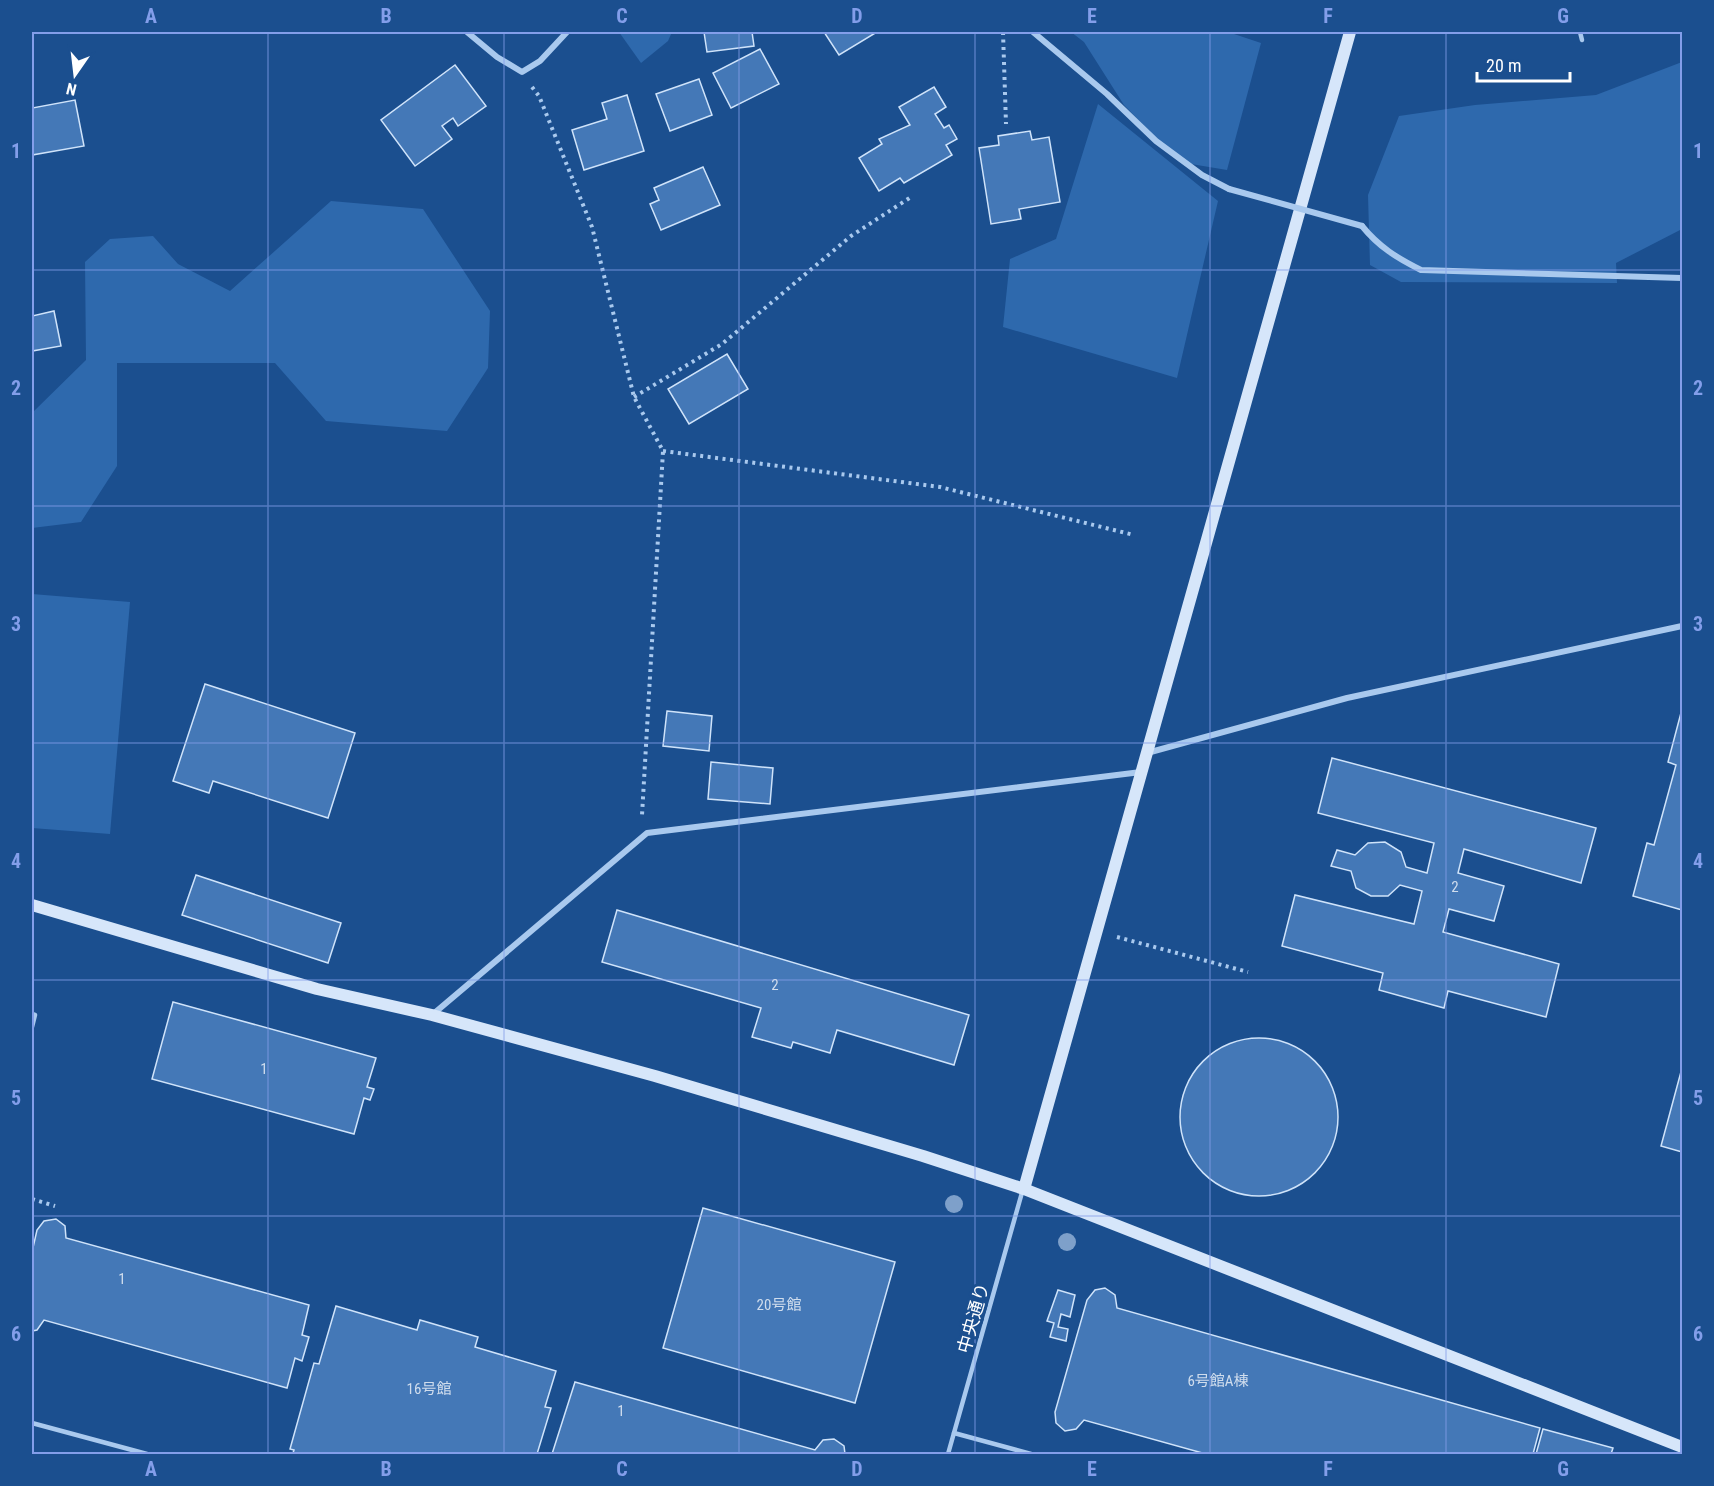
<svg xmlns="http://www.w3.org/2000/svg" width="1714" height="1486" viewBox="0 0 1714 1486" font-family="'Roboto Condensed','Noto Sans JP',sans-serif">
  <style>
    .green { fill: #2e69ad }
    .building { fill: #4478b7; stroke: #cfe3fa; stroke-width: 1.5 }
    .lines { fill: none; stroke-linecap: round; stroke-linejoin: round }
    .path { stroke: #a9c9ee; stroke-width: 4; stroke-dasharray: 3 4.5; stroke-linecap: butt }
    .lane { stroke: #a9c9ee; stroke-width: 4.5 }
    .street { stroke: #a9c9ee; stroke-width: 6 }
    .secondary { stroke: #d6e6fa; stroke-width: 12 }
    .street-bridge { stroke: #a9c9ee; stroke-width: 6 }
    .tree { fill: #7ea0ca }
    .grid { fill: none; stroke: #839eea; stroke-width: 1.5; stroke-opacity: 0.55 }
    .labels { text-anchor: middle; dominant-baseline: central; stroke-width: 6; stroke-linejoin: round; paint-order: stroke }
    .number-label { font-size: 15px; fill: #d0dded }
    .street-label { font-size: 18px; fill: #fff; stroke: #1b4f8f }
    .neatline { fill: none; stroke: #839eea; stroke-width: 2 }
    .grid-label { font-size: 20px; text-anchor: middle; font-weight: bold; fill: #839eea }
  </style>
  <rect width="100%" height="100%" fill="#1b4f8f"/>
  <g class="green">
    <path d="M619,32H672L668,41L641,63Z"/>
    <path d="M1071,32H1228L1261,43L1227,170L1179,162L1124,105L1084,42Z"/>
    <path d="M1682,62V229L1616,263L1617,283L1401,282L1370,265L1368,195L1399,116L1475,105L1596,95Z"/>
    <path d="M1098,104L1218,201L1177,378L1003,327L1010,259L1056,239Z"/>
    <path d="M331,201L423,209L490,311L488,368L447,431L326,421L275,363H117V466L81,522L32,528V413L86,360L85,262L110,239L153,236L178,264L230,291Z"/>
    <path d="M32,594L130,602L110,834L32,828Z"/>
  </g>
  <g class="building">
    <path d="M704,32H752L754,46L707,52Z"/>
    <path d="M824,32H877L839,55Z"/>
    <path d="M760,49L779,84L731,108L713,73Z"/>
    <path d="M455,65L486,106L458,126L453,118L442,126L452,139L415,166L381,120Z"/>
    <path d="M699,79L712,115L670,131L656,94Z"/>
    <path d="M934,87L946,107L935,114L944,128L949,125L957,139L946,145L952,155L904,183L900,178L879,191L859,158L882,144L879,139L910,125L899,107Z"/>
    <path d="M627,95L644,151L584,170L572,130L607,119L602,103Z"/>
    <path d="M75,100L84,146L32,155V108Z"/>
    <path d="M1030,131L1032,140L1049,137L1060,202L1019,209L1021,219L991,224L979,148L999,145L998,136Z"/>
    <path d="M703,167L720,205L661,230L650,204L659,200L654,188Z"/>
    <path d="M54,311L61,346L32,351V316Z"/>
    <path d="M727,354L748,389L689,424L668,389Z"/>
    <path d="M205,684L355,733L328,818L213,781L209,793L173,781Z"/>
    <path d="M1682,709V910L1633,896L1647,843L1654,845L1676,765L1668,762Z"/>
    <path d="M667,711L712,716L709,751L663,746Z"/>
    <path d="M1332,758L1596,828L1581,883L1464,849L1458,873L1504,886L1494,921L1449,909L1443,932L1559,964L1546,1017L1448,991L1444,1008L1379,990L1383,973L1282,946L1295,895L1414,924L1422,891L1400,885L1388,896H1371L1356,888L1351,871L1331,866L1337,850L1355,855L1368,843L1385,842L1401,852L1406,867L1427,873L1434,843L1318,813Z"/>
    <path d="M711,762L773,768L770,804L708,799Z"/>
    <path d="M196,875L341,923L328,963L182,915Z"/>
    <path d="M617,910L969,1015L954,1065L837,1030L830,1053L793,1042L791,1048L752,1037L761,1008L602,962Z"/>
    <path d="M173,1002L376,1058L367,1087L374,1089L370,1100L364,1098L354,1134L152,1079Z"/>
    <circle cx="1259" cy="1117" r="79"/>
    <path d="M1682,1068V1152L1661,1146Z"/>
    <path d="M703,1208L895,1262L855,1403L663,1348Z"/>
    <path d="M56,1219L65,1226L66,1238L309,1305L302,1335L309,1337L302,1361L295,1358L287,1388L44,1320L37,1330L32,1331V1252L37,1230L44,1221Z"/>
    <path d="M1105,1288L1115,1295L1117,1308L1540,1428L1533,1454H1206L1084,1420L1076,1429L1065,1431L1056,1423L1055,1412L1087,1300L1095,1290Z"/>
    <path d="M1058,1290L1075,1295L1070,1317L1061,1314L1058,1327L1068,1329L1066,1341L1050,1337L1054,1323L1047,1321Z"/>
    <path d="M336,1306L417,1330L420,1320L478,1337L475,1347L556,1371L545,1407L551,1408L537,1454L293,1453L294,1450L290,1449L314,1363L319,1364Z"/>
    <path d="M575,1382L815,1450L823,1440L834,1439L844,1446L845,1454H552Z"/>
    <path d="M1543,1429L1613,1448L1611,1454H1536Z"/>
  </g>
  <g class="lines">
    <g class="path">
      <path d="M1003,32L1006,124"/>
      <path d="M532,87L539,96L592,227L634,397L663,451L642,815"/>
      <path d="M634,397L722,344L851,236L911,197"/>
      <path d="M663,451L940,487L1134,535"/>
      <path d="M1117,937L1248,972"/>
      <path d="M32,1199L55,1206"/>
    </g>
    <g class="lane">
      <path d="M1580,32L1582,40"/>
      <path d="M32,1014L35,1015L32,1027"/>
      <path d="M32,1423L147,1454"/>
      <path d="M954,1433L1031,1454"/>
      <path d="M948,1454L1023,1189"/>
    </g>
    <g class="street">
      <path d="M467,32L497,57L522,72L540,61L567,32"/>
      <path d="M1033,32L1107,94L1156,141L1202,175L1229,189"/>
      <path d="M1362,226C1379,247 1397,258 1421,270L1682,278"/>
      <path d="M1147,753L1347,698L1682,626"/>
      <path d="M432,1015L647,833L1141,772"/>
    </g>
    <g class="secondary">
      <path d="M32,905L317,989L432,1015L655,1076L923,1156L1024,1189L1682,1447"/>
      <path d="M1024,1189L1350,32"/>
    </g>
    <path class="street-bridge" d="M1229,189L1362,226"/>
  </g>
  <g class="tree">
    <circle cx="954" cy="1204" r="9"/>
    <circle cx="1067" cy="1242" r="9"/>
  </g>
  <path class="grid" d="M268,32V1454M504,32V1454M739,32V1454M975,32V1454M1210,32V1454M1446,32V1454M32,270H1682M32,506H1682M32,743H1682M32,980H1682M32,1216H1682"/>
  <g class="labels">
    <g class="number-label">
      <text x="1455" y="887">2</text>
      <text x="775" y="985">2</text>
      <text x="264" y="1069">1</text>
      <text x="122" y="1279">1</text>
      <text x="779" y="1305">20号館</text>
      <text x="1218" y="1381">6号館A棟</text>
      <text x="429" y="1389">16号館</text>
      <text x="621" y="1411">1</text>
    </g>
    <g class="street-label">
      <text transform="translate(973 1318) rotate(-74)">中央通り</text>
    </g>
  </g>
  <rect width="1714" height="1486" fill="none" stroke="#1b4f8f" stroke-width="66"/>
  <g transform="translate(75 75) rotate(194)" stroke="#1b4f8f" stroke-width="4.5" paint-order="stroke">
  <path d="M0-4.5L10 22L0 15L-10 22Z" fill="#ffffff"/>
  <text y="-9" font-size="16" font-weight="bold" text-anchor="middle" fill="#ffffff">N</text>
  </g>
  <path d="M1477 72v9h93v-9" fill="none" stroke="#ffffff" stroke-width="3"/>
  <text x="1486" y="72" font-size="18" fill="#ffffff" stroke="#1b4f8f" stroke-width="4.5" paint-order="stroke">20 m</text>
  <rect x="33" y="33" width="1648" height="1420" class="neatline"/>
  <g class="grid-label">
    <text x="151" y="23">A</text>
    <text x="386" y="23">B</text>
    <text x="622" y="23">C</text>
    <text x="857" y="23">D</text>
    <text x="1092" y="23">E</text>
    <text x="1328" y="23">F</text>
    <text x="1563" y="23">G</text>
    <text x="16" y="158">1</text>
    <text x="1698" y="158">1</text>
    <text x="16" y="395">2</text>
    <text x="1698" y="395">2</text>
    <text x="16" y="631">3</text>
    <text x="1698" y="631">3</text>
    <text x="16" y="868">4</text>
    <text x="1698" y="868">4</text>
    <text x="16" y="1105">5</text>
    <text x="1698" y="1105">5</text>
    <text x="16" y="1341">6</text>
    <text x="1698" y="1341">6</text>
    <text x="151" y="1476">A</text>
    <text x="386" y="1476">B</text>
    <text x="622" y="1476">C</text>
    <text x="857" y="1476">D</text>
    <text x="1092" y="1476">E</text>
    <text x="1328" y="1476">F</text>
    <text x="1563" y="1476">G</text>
  </g>
</svg>
